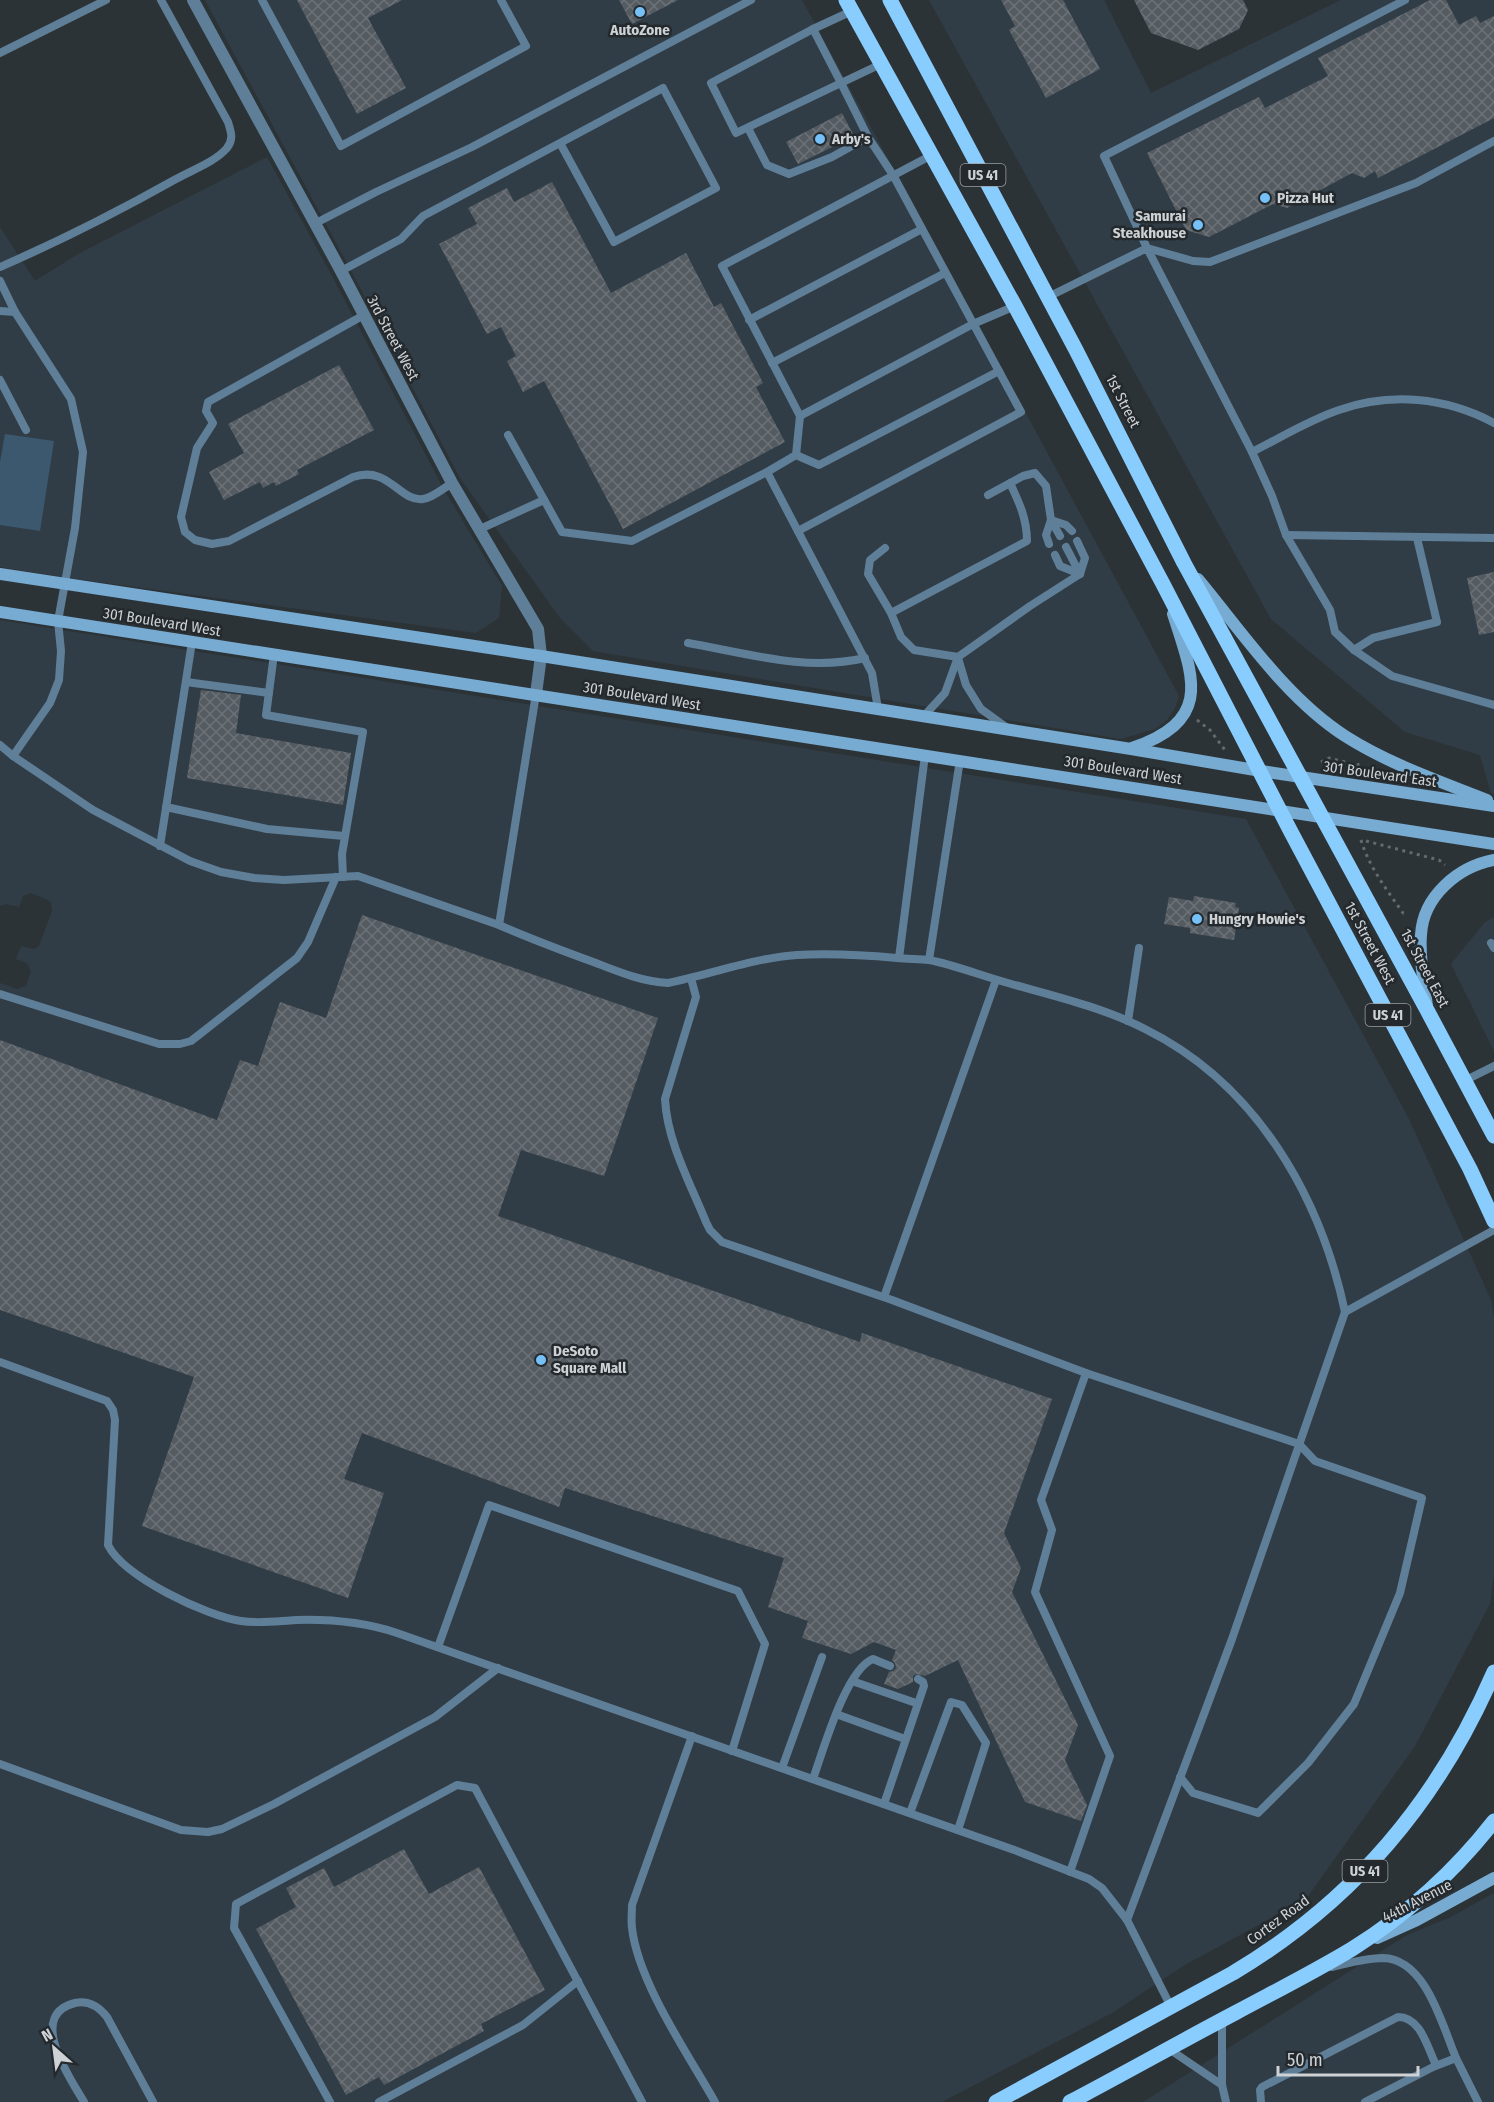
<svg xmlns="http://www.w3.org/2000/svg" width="1494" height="2102" viewBox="0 0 1494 2102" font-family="'Fira Sans Condensed',sans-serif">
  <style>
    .built { fill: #313d46 }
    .garden { fill: #3b586e }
    .building { fill: url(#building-cross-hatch) }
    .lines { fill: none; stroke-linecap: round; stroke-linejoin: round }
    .path { stroke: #646a6e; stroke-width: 3; stroke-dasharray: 3 4.5; stroke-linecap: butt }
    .service { stroke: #5f7f98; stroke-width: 8 }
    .minor { stroke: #5f7f98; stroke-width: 12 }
    .secondary { stroke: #77abd2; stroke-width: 12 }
    .primary { stroke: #89cdff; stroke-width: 15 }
    .poi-dot { fill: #75c0f6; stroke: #23292d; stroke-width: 2 }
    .labels { text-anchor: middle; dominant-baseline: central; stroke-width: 5; stroke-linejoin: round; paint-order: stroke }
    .shield { fill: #23292d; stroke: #9b9fa3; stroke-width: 1.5 }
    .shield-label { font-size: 14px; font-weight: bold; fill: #ced2d5 }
    .poi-label { font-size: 15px; font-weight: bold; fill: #ced2d5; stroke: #23292d; text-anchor: start }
    .street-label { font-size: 15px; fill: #ced2d5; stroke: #23292d }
  </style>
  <defs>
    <pattern id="building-cross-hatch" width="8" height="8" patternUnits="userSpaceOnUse" patternTransform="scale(1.5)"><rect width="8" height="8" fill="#555c61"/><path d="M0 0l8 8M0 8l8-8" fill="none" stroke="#6c7277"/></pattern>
  </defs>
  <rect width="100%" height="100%" fill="#2c3337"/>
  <g class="built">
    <path d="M205,0H802L1179,696L1175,708L1167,720L1155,729L1121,739L593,651L560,618L460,478L349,267Z"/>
    <path d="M929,0H1104L1151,93L1341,0H1494V794L1491,793L1480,755L1405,732L1271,619Z"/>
    <path d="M267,157L332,276L443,488L502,586L499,618L476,633L61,577L0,567V227L35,281L78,254Z"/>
    <path d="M0,620L1246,819L1409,1119L1491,1300L1494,1317V1575L1490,1604L1415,1746L1306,1899L1183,1966L1112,2013L942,2102H0V983L17,989L26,986L31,971L27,963L16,959L21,946L33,949L39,946L52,911L51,902L46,899L30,893L23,896L19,907L6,904L0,906Z"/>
    <path d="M1494,917V1051L1451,964L1485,922Z"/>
    <path d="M1494,1893V2102H1143L1407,1935L1451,1917Z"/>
  </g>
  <path class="garden" d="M5,434L54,441L40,531L0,525V462Z"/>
  <g class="building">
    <path d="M297,0H402L368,18L406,88L357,114Z"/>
    <path d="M619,0H678L632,24Z"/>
    <path d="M1001,0H1063L1100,69L1046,98L1009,30L1015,26Z"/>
    <path d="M1134,0H1243L1248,10L1239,29L1198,50L1151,33Z"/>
    <path d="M1430,0H1446L1459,25L1476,16L1480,23L1494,16V118L1378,178L1375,171L1364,178L1352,173L1287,208L1273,204L1209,237L1186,230L1147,153L1259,97L1265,108L1328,76L1318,58Z"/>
    <path d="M842,113L854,136L798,164L786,142Z"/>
    <path d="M552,182L611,293L686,253L714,307L721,303L763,383L756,387L785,442L623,529L544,381L523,392L507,361L516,356L501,327L487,334L439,244L477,224L468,208L507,188L514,202Z"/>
    <path d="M339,365L374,430L297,470L299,474L276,486L274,482L263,488L260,482L224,500L209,472L244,453L228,424Z"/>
    <path d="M1494,572V632L1479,635L1467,578Z"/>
    <path d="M201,690L241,695L236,733L351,753L343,805L187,778Z"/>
    <path d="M1194,896L1236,903L1235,907L1239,908L1234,940L1190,933V928L1164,924L1169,897L1193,901Z"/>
    <path d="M362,915L658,1018L604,1176L521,1150L498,1216L860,1342L862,1333L1052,1399L1004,1533L1021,1568L1012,1592L1078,1725L1065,1760L1087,1805L1081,1821L1025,1802L958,1660L925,1676L916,1674L913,1676V1682L898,1689L884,1684L889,1672L893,1671L896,1668L895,1663L892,1660L896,1650L874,1642L851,1654L802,1638L808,1621L768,1607L784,1558L565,1488L559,1507L362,1433L344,1479L384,1493L348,1598L142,1526L194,1377L0,1310V1040L217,1120L240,1060L258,1066L280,1002L326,1018Z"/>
    <path d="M404,1849L429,1894L479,1867L545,1990L481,2024L484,2031L384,2085L379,2077L346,2095L256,1929L296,1907L286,1888L324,1868L334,1887Z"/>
  </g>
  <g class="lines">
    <g class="path">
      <path d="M1197,720L1210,730L1225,750"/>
      <path d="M1321,762L1329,758L1357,765L1364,763"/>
      <path d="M1361,840C1369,867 1387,890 1403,913L1408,915"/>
      <path d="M1366,841L1439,860L1445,865"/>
    </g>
    <g class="service">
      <path d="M262,0L341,146L526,46L501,0"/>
      <path d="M1405,0L1104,156L1147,248L1193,261L1210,262L1416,183L1494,141"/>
      <path d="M813,29L852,11"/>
      <path d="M0,53L106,0"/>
      <path d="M748,128L767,165L789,174L832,157L868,137"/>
      <path d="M314,224L376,192L472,147L751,0"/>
      <path d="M0,267C60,241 119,211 176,179C192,170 215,162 227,148C234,139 231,132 228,122L161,0"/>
      <path d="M341,271L401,239L423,216L663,88L716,188L614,242L560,143"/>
      <path d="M0,281L15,312L71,399L83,452L75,528L58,621L61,651L59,680L50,703L13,756L0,745"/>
      <path d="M1048,297L1147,248L1252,452L1272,496L1286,535L1330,610L1335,632L1354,650L1392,676L1494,705"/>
      <path d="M0,311L15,312"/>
      <path d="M364,315L208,402L206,411L213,423L197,448L181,517L185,532L195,540L212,544L229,541L353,477C389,465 399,502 423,499C432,498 444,488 452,483"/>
      <path d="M749,320L922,229"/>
      <path d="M772,363L945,273"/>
      <path d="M0,380L26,430"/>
      <path d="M800,416L722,266L932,155"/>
      <path d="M508,435L562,532L632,541L767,472L872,673L878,709"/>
      <path d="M1252,452C1280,438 1309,420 1339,410C1390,392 1446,397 1494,423"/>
      <path d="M796,455L819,465L999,371"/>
      <path d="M767,472L796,455L800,416L973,324L1015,306"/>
      <path d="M988,495L1023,476L1035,473L1046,486L1051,520L1060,536"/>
      <path d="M1051,520L1066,525L1072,531"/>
      <path d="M480,529L544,500"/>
      <path d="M798,531L1021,412L893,175L868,137L841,83L736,133L711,83L813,29L841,83L881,64"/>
      <path d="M1286,535L1494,538"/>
      <path d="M1049,544L1046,535L1051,520"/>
      <path d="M1066,547L1080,574"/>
      <path d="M885,548L870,560L868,574L891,613L901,637L914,650L958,657"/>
      <path d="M1055,555L1060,566L1080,574"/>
      <path d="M891,613L1027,541C1027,519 1019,502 1010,483"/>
      <path d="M688,643C746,653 806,672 865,658"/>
      <path d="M1354,650L1373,638L1437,622L1417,538"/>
      <path d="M274,654L266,715L363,732L342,854L343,877"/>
      <path d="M958,658L966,685L981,709L1006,727"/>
      <path d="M186,682L269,693"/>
      <path d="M536,694L499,925C531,939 563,951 596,963C619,972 643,982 668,983C711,974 754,958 797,955C830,953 864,955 897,958C908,959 919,959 929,960C955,965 982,976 1008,983C1054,996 1102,1007 1145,1029C1256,1084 1320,1195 1345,1312L1232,1639L1127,1920"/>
      <path d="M924,716L945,693L958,657L1030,606L1080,574L1085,558L1077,541"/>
      <path d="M13,756L93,810L190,861L221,872L254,878L284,880L358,876L499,925"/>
      <path d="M166,807L267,829L344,836"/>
      <path d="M160,846L192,642"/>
      <path d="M1491,943L1494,948"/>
      <path d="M899,958L925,755"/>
      <path d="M929,960L960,760"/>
      <path d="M691,978L696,997L665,1099C667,1141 690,1183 706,1222L710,1230L722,1242L892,1300L1086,1373L1299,1444L1315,1461L1422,1498L1400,1593L1354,1704L1308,1763L1258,1813L1193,1793L1180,1777"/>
      <path d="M0,994L159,1044H180L191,1041L297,958L308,942L336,877"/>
      <path d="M1128,1021L1139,948"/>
      <path d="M1464,1081L1494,1066"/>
      <path d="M884,1297L996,980"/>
      <path d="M1345,1312L1494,1230"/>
      <path d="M0,1362L107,1401L113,1410L115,1420L108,1545C124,1577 206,1616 241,1621C259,1624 278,1621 296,1620C331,1619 364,1622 397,1633L1017,1851L1089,1879L1102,1888L1127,1920L1171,2007"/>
      <path d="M438,1647L489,1505L738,1591L765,1644L732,1751"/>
      <path d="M852,1681L916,1703"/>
      <path d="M836,1714L905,1739"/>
      <path d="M692,1736L632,1905C632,1912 631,1920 632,1928C638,1982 688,2054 715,2102"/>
      <path d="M0,1764L181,1830L208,1832L222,1829L274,1804L435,1717L498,1668"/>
      <path d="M782,1768L822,1657"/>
      <path d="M813,1779C823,1751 846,1669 873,1659L890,1666"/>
      <path d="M884,1804L924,1686L923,1682L918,1679"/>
      <path d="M910,1813L951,1702L962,1705L986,1743L958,1830"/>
      <path d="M1070,1872L1110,1756L1035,1592L1052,1530L1041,1500L1086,1373"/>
      <path d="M1332,1967C1349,1963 1366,1958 1383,1958C1426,1959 1442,2025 1456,2058"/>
      <path d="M1222,2020V2085L1226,2102"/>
      <path d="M1169,2049L1222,2085"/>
      <path d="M84,2102C70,2078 26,2015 75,2003C89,2000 99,2007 107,2017L153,2102"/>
      <path d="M330,2102L234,1928L236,1904L457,1785L475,1788L642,2102"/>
      <path d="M379,2102L523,2025L578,1981"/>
      <path d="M1261,2102L1260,2090L1262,2087L1398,2017C1421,2017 1427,2047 1436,2065"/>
      <path d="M1365,2102L1433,2067L1456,2058L1478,2102"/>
    </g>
    <path class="minor" d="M193,0L341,271L452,483L538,629L541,656L536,694"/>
    <g class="secondary">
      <path d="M0,574L541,656L1131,749L1261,771L1494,806"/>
      <path d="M1198,579C1242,632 1286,698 1345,736C1389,764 1439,781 1487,800"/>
      <path d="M0,612L1494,844"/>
      <path d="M1132,748C1213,720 1194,679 1173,614"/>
      <path d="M1427,1006C1424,983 1419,958 1421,935C1423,896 1458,867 1494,860"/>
      <path d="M1377,1938L1417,1920L1494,1878"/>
    </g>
    <g class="primary">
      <path d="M846,0L1015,306L1163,584L1291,832L1470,1169L1494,1221"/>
      <path d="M890,0L1076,350L1184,563L1427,1010L1494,1136"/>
      <path d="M996,2102L1233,1973C1354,1901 1438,1801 1494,1672"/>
      <path d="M1070,2102C1125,2073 1180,2042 1235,2013C1274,1992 1314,1972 1352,1949C1406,1915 1455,1871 1494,1821"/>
    </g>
  </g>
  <g class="poi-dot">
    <circle cx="640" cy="12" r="6"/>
    <circle cx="820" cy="139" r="6"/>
    <circle cx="1265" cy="198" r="6"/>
    <circle cx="1198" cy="225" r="6"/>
    <circle cx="1197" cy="919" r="6"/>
    <circle cx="541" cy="1360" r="6"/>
  </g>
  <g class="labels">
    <g class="shield">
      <rect x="960.5" y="164" width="45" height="22" rx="4.5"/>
      <rect x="1365.5" y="1004" width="45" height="22" rx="4.5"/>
      <rect x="1342.5" y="1860" width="45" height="22" rx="4.5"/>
    </g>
    <g class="shield-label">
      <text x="983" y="175">US 41</text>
      <text x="1388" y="1015">US 41</text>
      <text x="1365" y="1871">US 41</text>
    </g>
    <g class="poi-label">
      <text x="640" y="30" text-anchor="middle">AutoZone</text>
      <text x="832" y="139">Arby's</text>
      <text x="1277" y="198">Pizza Hut</text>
      <text x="1186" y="216" text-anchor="end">Samurai<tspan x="1186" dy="17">Steakhouse</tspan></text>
      <text x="1209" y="919">Hungry Howie's</text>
      <text x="553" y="1351">DeSoto<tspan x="553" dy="17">Square Mall</tspan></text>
    </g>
    <g class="street-label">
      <text transform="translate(393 338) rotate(62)">3rd Street West</text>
      <text transform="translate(1123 401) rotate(63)">1st Street</text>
      <text transform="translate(162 622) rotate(9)">301 Boulevard West</text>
      <text transform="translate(642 696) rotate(9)">301 Boulevard West</text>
      <text transform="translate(1123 770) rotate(9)">301 Boulevard West</text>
      <text transform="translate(1380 774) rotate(8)">301 Boulevard East</text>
      <text transform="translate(1370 943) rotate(62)">1st Street West</text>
      <text transform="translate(1425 968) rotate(62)">1st Street East</text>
      <text transform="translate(1417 1901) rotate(-27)">44th Avenue</text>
      <text transform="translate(1278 1920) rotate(-36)">Cortez Road</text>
    </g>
  </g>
  <g transform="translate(54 2048) rotate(332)" stroke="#23292d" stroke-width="4.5" paint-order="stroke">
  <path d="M0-4.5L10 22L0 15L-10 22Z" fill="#ced2d5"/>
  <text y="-9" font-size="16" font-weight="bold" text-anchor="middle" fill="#ced2d5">N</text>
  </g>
  <path d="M1278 2066v9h140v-9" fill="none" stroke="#ced2d5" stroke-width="3"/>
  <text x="1287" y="2066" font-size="18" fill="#ced2d5" stroke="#23292d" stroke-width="4.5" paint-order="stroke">50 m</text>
</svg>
